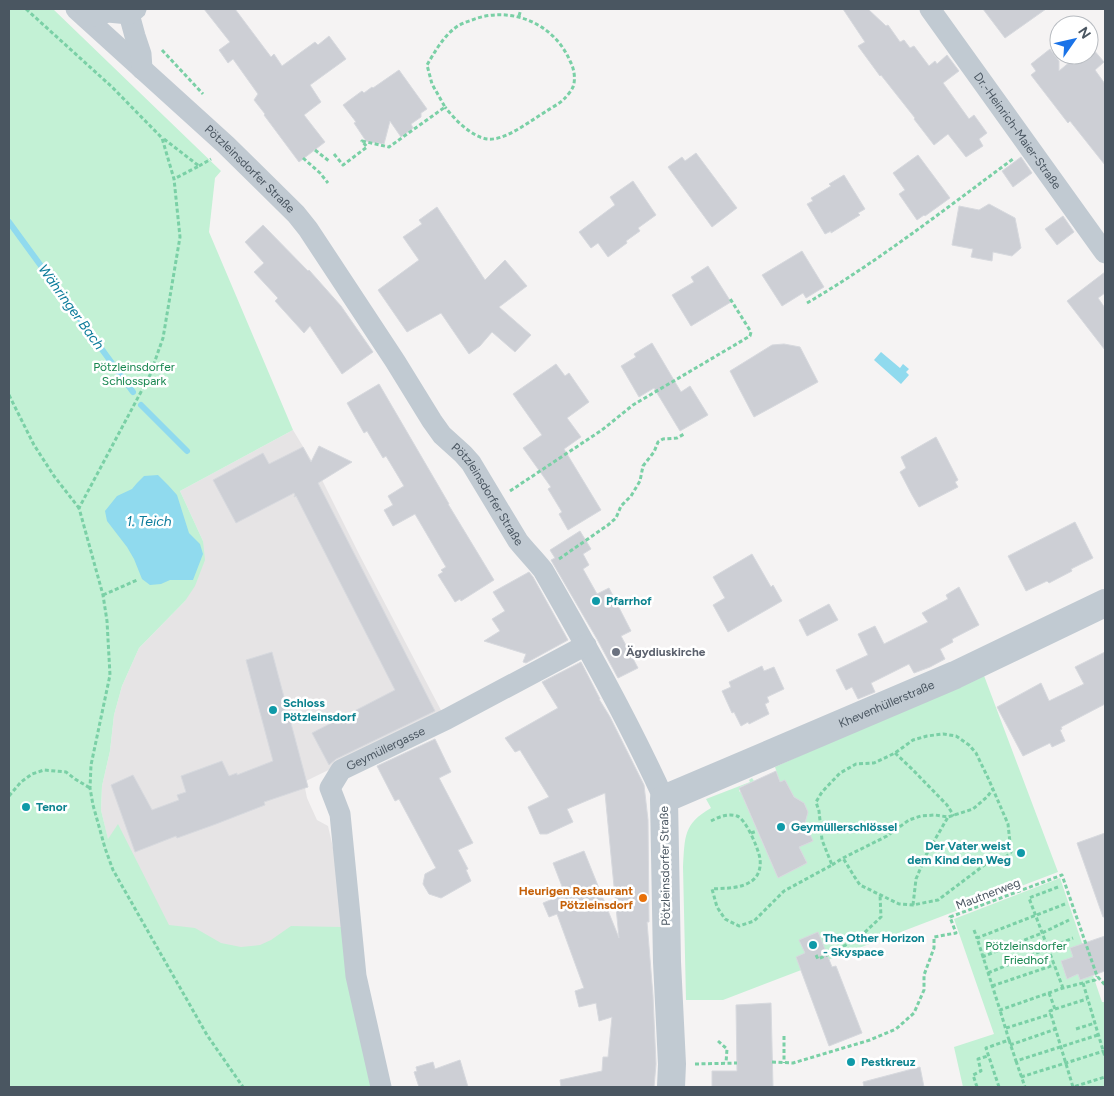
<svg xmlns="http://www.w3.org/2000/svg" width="1114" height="1096" viewBox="0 0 1114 1096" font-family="Figtree,sans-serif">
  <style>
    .education { fill: #e6e4e5 }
    .green { fill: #c3f1d5 }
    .water { fill: #90daee }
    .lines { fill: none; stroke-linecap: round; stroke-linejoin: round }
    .stream { stroke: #90daee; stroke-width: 6 }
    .building { fill: #cdcfd5; stroke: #d7d9de }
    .path { stroke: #7ad0a6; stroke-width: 3; stroke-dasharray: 4 2.5; stroke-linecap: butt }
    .minor { stroke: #c1cad2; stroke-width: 21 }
    .tertiary { stroke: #c1cad2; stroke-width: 28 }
    .culture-dot { fill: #0f9aa8; stroke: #fff; stroke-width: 2 }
    .worship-dot { fill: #6b7280; stroke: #fff; stroke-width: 2 }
    .food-dot { fill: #e8710a; stroke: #fff; stroke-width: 2 }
    .labels { text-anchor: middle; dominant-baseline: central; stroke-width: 5; stroke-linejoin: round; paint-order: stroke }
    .street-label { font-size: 12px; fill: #4a5661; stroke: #fff }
    .park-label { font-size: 12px; fill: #17864f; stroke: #fff }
    .culture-label { font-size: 12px; font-weight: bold; fill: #0d838f; stroke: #fff; text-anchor: start }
    .worship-label { font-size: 12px; font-weight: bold; fill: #5b616d; stroke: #fff; text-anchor: start }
    .food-label { font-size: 12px; font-weight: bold; fill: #c56008; stroke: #fff; text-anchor: end }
    .water-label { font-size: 14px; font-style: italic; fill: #0c7c9b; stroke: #fff }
  </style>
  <rect width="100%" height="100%" fill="#f5f3f3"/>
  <path class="education" d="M293,430L316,468L360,556L443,714L306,781L308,787L305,788L307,798L317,820L328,826L342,887L341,927L253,951L183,948L108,840L101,810L102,786L110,751L114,715L122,686L139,648L185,601L203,541L180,491Z"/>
  <g class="green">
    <path d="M9,9H53L221,171L215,178L209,232L293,430L180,491L203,541L205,560L195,586L185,601L139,648L122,686L114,715L110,751L102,786L101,810L108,839L118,824L169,925L195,928L221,943L241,947L260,945L271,940L291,926L341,927L371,1087H9Z"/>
    <path d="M983,673L1058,872L723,1000H686L683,867C685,837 683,824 711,808L706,799L750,782L749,780L752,778L754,781L740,787L739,791L746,797L744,800L778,878L807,863L799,847L813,841L805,823L808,812L804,803L794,797L785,780L780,782L775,767Z"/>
    <path d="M1060,878L1102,1002H1105V1087H963L954,1047L994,1034L954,919Z"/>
  </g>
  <g class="water">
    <path d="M881,352L900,368L903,364L909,369L906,372L909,375L901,384L874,360Z"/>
    <path d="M158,475L168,485L177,495L189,533L200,544L203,554L193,580H170L161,584L150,585L142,579L134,559L127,547L107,521L105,511L117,496L132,489L137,483L144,476Z"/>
  </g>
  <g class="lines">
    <g class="stream">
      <path d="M9,222L133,392"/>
      <path d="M141,405L187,451"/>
    </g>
  </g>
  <g class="building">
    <path d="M204,9H235L271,57L274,54L282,66L315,42L318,45L329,36L346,59L310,85L321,102L304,115L325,142L299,162L264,115L265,114L254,100L258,94L233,59L228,63L219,50L230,42Z"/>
    <path d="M843,9H868L886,26L888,25L900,42L904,40L910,48L914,46L929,66L935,61L937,64L947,55L959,71L943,83L969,119L974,115L987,133L979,139L983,146L966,157L948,134L934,145L914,119L915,118L881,75L880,76L858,46L865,42Z"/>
    <path d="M983,9H1046L1005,38Z"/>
    <path d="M1050,49L1059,61V71L1071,61L1074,65L1086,55H1089V53L1093,49L1104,62L1095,70L1105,84V165L1070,121L1068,123L1031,75L1036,71L1031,64Z"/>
    <path d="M399,70L427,109L421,113V117L411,124L413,128L401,137L390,121L384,144L366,141L354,123L356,122L343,105L362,91L364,93L372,87L373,88Z"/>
    <path d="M696,153L737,208L712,227L668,167L682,157L685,161Z"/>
    <path d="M918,155L950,198L925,216L924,215L917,220L899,194L905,190L893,173Z"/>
    <path d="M1021,157L1032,173L1013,187L1002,171Z"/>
    <path d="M844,175L865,209L858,213L860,215L831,233V231L825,234L807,204L813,201L811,198L831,186L829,184Z"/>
    <path d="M633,181L656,215L638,228L640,231L626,241L627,243L608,257L598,243L591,248L579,232L615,205L610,197Z"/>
    <path d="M989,204L1015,218L1021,248L1012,256L993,252L992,261L971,257L973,249L952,245L959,206L979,210Z"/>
    <path d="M437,207L485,280L505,260L527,286L499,307L531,335L515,352L492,332L480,346L469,354L441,313L407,332L378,290L419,260L403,237L422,224L419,220Z"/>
    <path d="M1063,216L1074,232L1057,245L1045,229Z"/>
    <path d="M263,225L308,271L309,270L341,306L373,352L342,374L310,326L304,333L275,301L278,298L254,272L264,263L245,242Z"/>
    <path d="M802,251L824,287L806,298L803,293L782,306L762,275Z"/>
    <path d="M708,266L731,302L691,326L672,295L694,282L691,277Z"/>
    <path d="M1105,272V293L1098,298L1105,308V350L1067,301Z"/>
    <path d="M652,343L681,392L690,386L708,415L680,431L654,388L639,397L621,366L636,357L634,354Z"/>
    <path d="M784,344L800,347L818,382L754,417L730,371L772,345Z"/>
    <path d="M556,364L565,376L569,373L589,402L567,418L581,437L564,449L601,510L568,530L559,514L562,512L548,489L551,487L523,448L542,435L513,394Z"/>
    <path d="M379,384L449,504H448L494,580L461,601L460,599L455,602L438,575L443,572L441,570L446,567L415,514L393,526L384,510L393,505L388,496L404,486L386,456L383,458L367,431L364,433L347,403Z"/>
    <path d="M936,437L958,480L955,482L958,487L919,507L912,495L900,472L906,468L901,457Z"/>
    <path d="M319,446L352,462L318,483L435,711L336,759L329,765L312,733L395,690L296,496L294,497L295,495L294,493L236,523L213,480L263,453L269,464L303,447L311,462Z"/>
    <path d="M1075,522L1093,558L1071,569L1072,571L1049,583L1047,581L1026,591L1008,556Z"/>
    <path d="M580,531L591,549L583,554L589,565L583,569L597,594L609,588L631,631L621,636L638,668L618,678L597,639L551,560L555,558L550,550Z"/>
    <path d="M752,554L771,587L773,585L782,601L728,632L713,605L725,598L713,577Z"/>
    <path d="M529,572L533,577L568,640L526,663L523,662L526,654L484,641L500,631L492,619L505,611L493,592Z"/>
    <path d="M959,587L979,625L952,639L953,642L940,649L945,659L930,667L914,673L909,664L871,683L875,692L858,699L852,687L846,690L836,670L868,655L858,634L875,626L884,644L928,622L922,613L948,599L946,595Z"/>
    <path d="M829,604L838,620L807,636L799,620Z"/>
    <path d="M272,652L308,787L264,802L265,805L216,824L177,838L176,836L135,852L111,785L133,775L152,810L179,800L177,795L186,792L181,776L222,761L229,776L237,773V775L273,761L246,660Z"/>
    <path d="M1105,652V704L1061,727L1062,729L1060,730L1065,741L1052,747L1050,743L1023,756L997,707L1041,683L1049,701L1084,684L1075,667Z"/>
    <path d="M581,662L600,699H599L610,717L644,785L648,820L649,922H647L653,996L656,1064L654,1087H561L560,1080L602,1071L603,1057H608L612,1017L599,1021L596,1003L579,1007L575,991L584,988L557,914L549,917L543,903L565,894L553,863L584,851L619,938L605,793L567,809L573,822L547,834H540L528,807L549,797L520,750L515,752L505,738L558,708L542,682Z"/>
    <path d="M762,666L764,671L774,667L784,689L767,697L769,702L765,704L769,714L749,724L748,722L741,726L734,712L732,713L722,691L731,687L729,682Z"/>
    <path d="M435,739L451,772L439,778L473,843L458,850L468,869L466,870L471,881L441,898L429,894L423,884L425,874L436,868L399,799L395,801L377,766Z"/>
    <path d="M776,771L780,782L785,780L794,797L804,803L808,812L805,823L813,841L799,847L807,863L778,878L739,788Z"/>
    <path d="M1105,833V917H1103L1077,843Z"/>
    <path d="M818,932L832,967L836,966L862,1033L829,1046L796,957L805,953L799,940Z"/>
    <path d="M1105,936V971L1080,980L1078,974L1067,979L1061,961L1073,957L1070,948Z"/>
    <path d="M771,1003L773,1087H712V1071H737L736,1005Z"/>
    <path d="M460,1060L468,1087H419L414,1072L417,1071L416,1067L433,1062L435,1069Z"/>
    <path d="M920,1067L924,1087H864L863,1082Z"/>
  </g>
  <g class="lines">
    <g class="path">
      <path d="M26,9L112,87L162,138L174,179L180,237L163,338L150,375L79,508L103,595L107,621L110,675L91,765L90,788L93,805L105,848L113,870L207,1035L243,1087"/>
      <path d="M519,16L521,9"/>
      <path d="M162,50L203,94"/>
      <path d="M164,139L199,166L174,179"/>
      <path d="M315,150L329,161"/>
      <path d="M334,154L343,165L367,147L362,141L389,147L445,107L432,84L427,65C434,53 443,37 455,28C460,24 466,22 472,20C510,5 554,23 570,61C574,68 576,79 573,87C571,91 567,96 564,99C559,104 551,108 545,112C534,119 524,126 513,132C505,136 496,140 487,139C472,137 454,119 445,107"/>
      <path d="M303,158L320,173L328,183"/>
      <path d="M199,166L211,159"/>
      <path d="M807,303C879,261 945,209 1013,159"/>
      <path d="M9,395L34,445L54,476L79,508"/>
      <path d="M510,491L602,430L633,405L750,336L751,332L729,297"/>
      <path d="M559,559L608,525L616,518L621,506L631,496L640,481L643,466L654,452L658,442L663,439L677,438L684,434"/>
      <path d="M103,595L137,580"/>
      <path d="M895,753L913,770L947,805L954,816"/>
      <path d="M9,796L21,782L32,774L44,770L66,772L75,779L90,788"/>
      <path d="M711,821C719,817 728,813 737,816C746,819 759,850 760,859C761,867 759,875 753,880C742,889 725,888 712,889L717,907L725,919L739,926L754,921L784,891L832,865L822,840L819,811L816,802L822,792L840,773L856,764L874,763L895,753L913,740L927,736L943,734L956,736L969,745L976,753L989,780L1008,824L1011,852L1002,861L987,863L938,900L913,905L899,904L860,885L854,876L843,858"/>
      <path d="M751,833L757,831"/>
      <path d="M832,865L843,858L887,836L909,820L921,816L935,815L948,817L973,809L987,797L993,789"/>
      <path d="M1058,887L1029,898L1063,988"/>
      <path d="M1065,904L977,938L1000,1010L1063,988L1095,980L1097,976"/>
      <path d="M913,905L916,879L926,855L948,817"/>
      <path d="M974,930L977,938"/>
      <path d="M816,955L818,959L834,952L861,936L881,917L880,895"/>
      <path d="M982,957L1042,933L1069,920"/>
      <path d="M988,973L1073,938"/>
      <path d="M1083,983L1105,1057"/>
      <path d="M992,986L1054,965"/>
      <path d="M1049,993L1055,1009L1050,1011L1073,1087L1105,1077"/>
      <path d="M1055,1009L1087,999"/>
      <path d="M1006,1028L1051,1014"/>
      <path d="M1076,1029L1095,1023"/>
      <path d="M784,1036V1063"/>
      <path d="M1009,1040L1016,1061L1098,1035"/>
      <path d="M718,1041L727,1049L726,1063"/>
      <path d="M1010,1045L1056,1029"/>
      <path d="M1016,1061L1025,1087"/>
      <path d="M772,1062L793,1063L870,1040L896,1029L914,1013L924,990V975L934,948V937L956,933L950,917L1062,875L1097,976L1105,985"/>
      <path d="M695,1064L737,1063"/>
      <path d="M1021,1077L1104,1051"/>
      <path d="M977,1087L973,1075L981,1071L978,1059L988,1056"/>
      <path d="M999,1087L986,1048L1009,1040L1000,1010"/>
    </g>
    <g class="minor">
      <path id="s1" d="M76,9L226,145L296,214L308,229L395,361L432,421L442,435L463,454L471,463L518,541C526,551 535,560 543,570C586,645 628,720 664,799"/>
      <path id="s2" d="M930,9L1105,253"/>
      <path d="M129,14L135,36L141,54L142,69"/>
      <path d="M86,18L108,12L129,14L136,9"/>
      <path id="s3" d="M381,1087L356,976L340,814L330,788L341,770L447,719L586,645"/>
    </g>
    <path class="tertiary" id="s4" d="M671,1087L672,1064L667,962L664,799L955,675L1105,603"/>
  </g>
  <g class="culture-dot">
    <circle cx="596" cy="601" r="5"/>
    <circle cx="273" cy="710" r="5"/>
    <circle cx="26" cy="807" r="5"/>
    <circle cx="781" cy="827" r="5"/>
    <circle cx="1021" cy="853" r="5"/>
    <circle cx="813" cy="945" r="5"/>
    <circle cx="851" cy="1062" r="5"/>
  </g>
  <circle class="worship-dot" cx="616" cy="652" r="5"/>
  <circle class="food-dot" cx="643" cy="898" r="5"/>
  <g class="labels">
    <g class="street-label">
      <text stroke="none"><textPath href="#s2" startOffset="150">Dr.-Heinrich-Maier-Straße</textPath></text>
      <text stroke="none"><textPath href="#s1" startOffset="236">Pötzleinsdorfer Straße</textPath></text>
      <text stroke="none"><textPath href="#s1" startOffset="641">Pötzleinsdorfer Straße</textPath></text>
      <text stroke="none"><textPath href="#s4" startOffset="530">Khevenhüllerstraße</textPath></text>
      <text stroke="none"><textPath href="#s3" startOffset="375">Geymüllergasse</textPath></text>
      <text transform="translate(665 866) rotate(-91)">Pötzleinsdorfer Straße</text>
      <text transform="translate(988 894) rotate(-21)">Mautnerweg</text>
    </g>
    <g class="park-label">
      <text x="134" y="367">Pötzleinsdorfer<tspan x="134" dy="14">Schlosspark</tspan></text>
      <text x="1026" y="946">Pötzleinsdorfer<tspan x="1026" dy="14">Friedhof</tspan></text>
    </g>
    <g class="culture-label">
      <text x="606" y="601">Pfarrhof</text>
      <text x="283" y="703">Schloss<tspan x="283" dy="14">Pötzleinsdorf</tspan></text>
      <text x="36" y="807">Tenor</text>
      <text x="791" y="827">Geymüllerschlössel</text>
      <text x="1011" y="846" text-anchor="end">Der Vater weist<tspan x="1011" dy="14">dem Kind den Weg</tspan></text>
      <text x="823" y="938">The Other Horizon<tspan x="823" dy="14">- Skyspace</tspan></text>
      <text x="861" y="1062">Pestkreuz</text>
    </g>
    <g class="worship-label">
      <text x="626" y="652">Ägydiuskirche</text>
    </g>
    <g class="food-label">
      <text x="633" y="891">Heurigen Restaurant<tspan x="633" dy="14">Pötzleinsdorf</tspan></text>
    </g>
    <g class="water-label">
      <text transform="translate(71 307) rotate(54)">Währinger Bach</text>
      <text x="149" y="521">1. Teich</text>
    </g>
  </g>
  <rect width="1114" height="1096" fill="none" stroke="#4a5661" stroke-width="20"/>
  <g transform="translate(1074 40) rotate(56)"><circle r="24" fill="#ffffff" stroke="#b7bbc0"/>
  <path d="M0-4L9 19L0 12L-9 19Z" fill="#1a73e8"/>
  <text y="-8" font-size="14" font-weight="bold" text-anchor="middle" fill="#4a5661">N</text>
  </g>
</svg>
